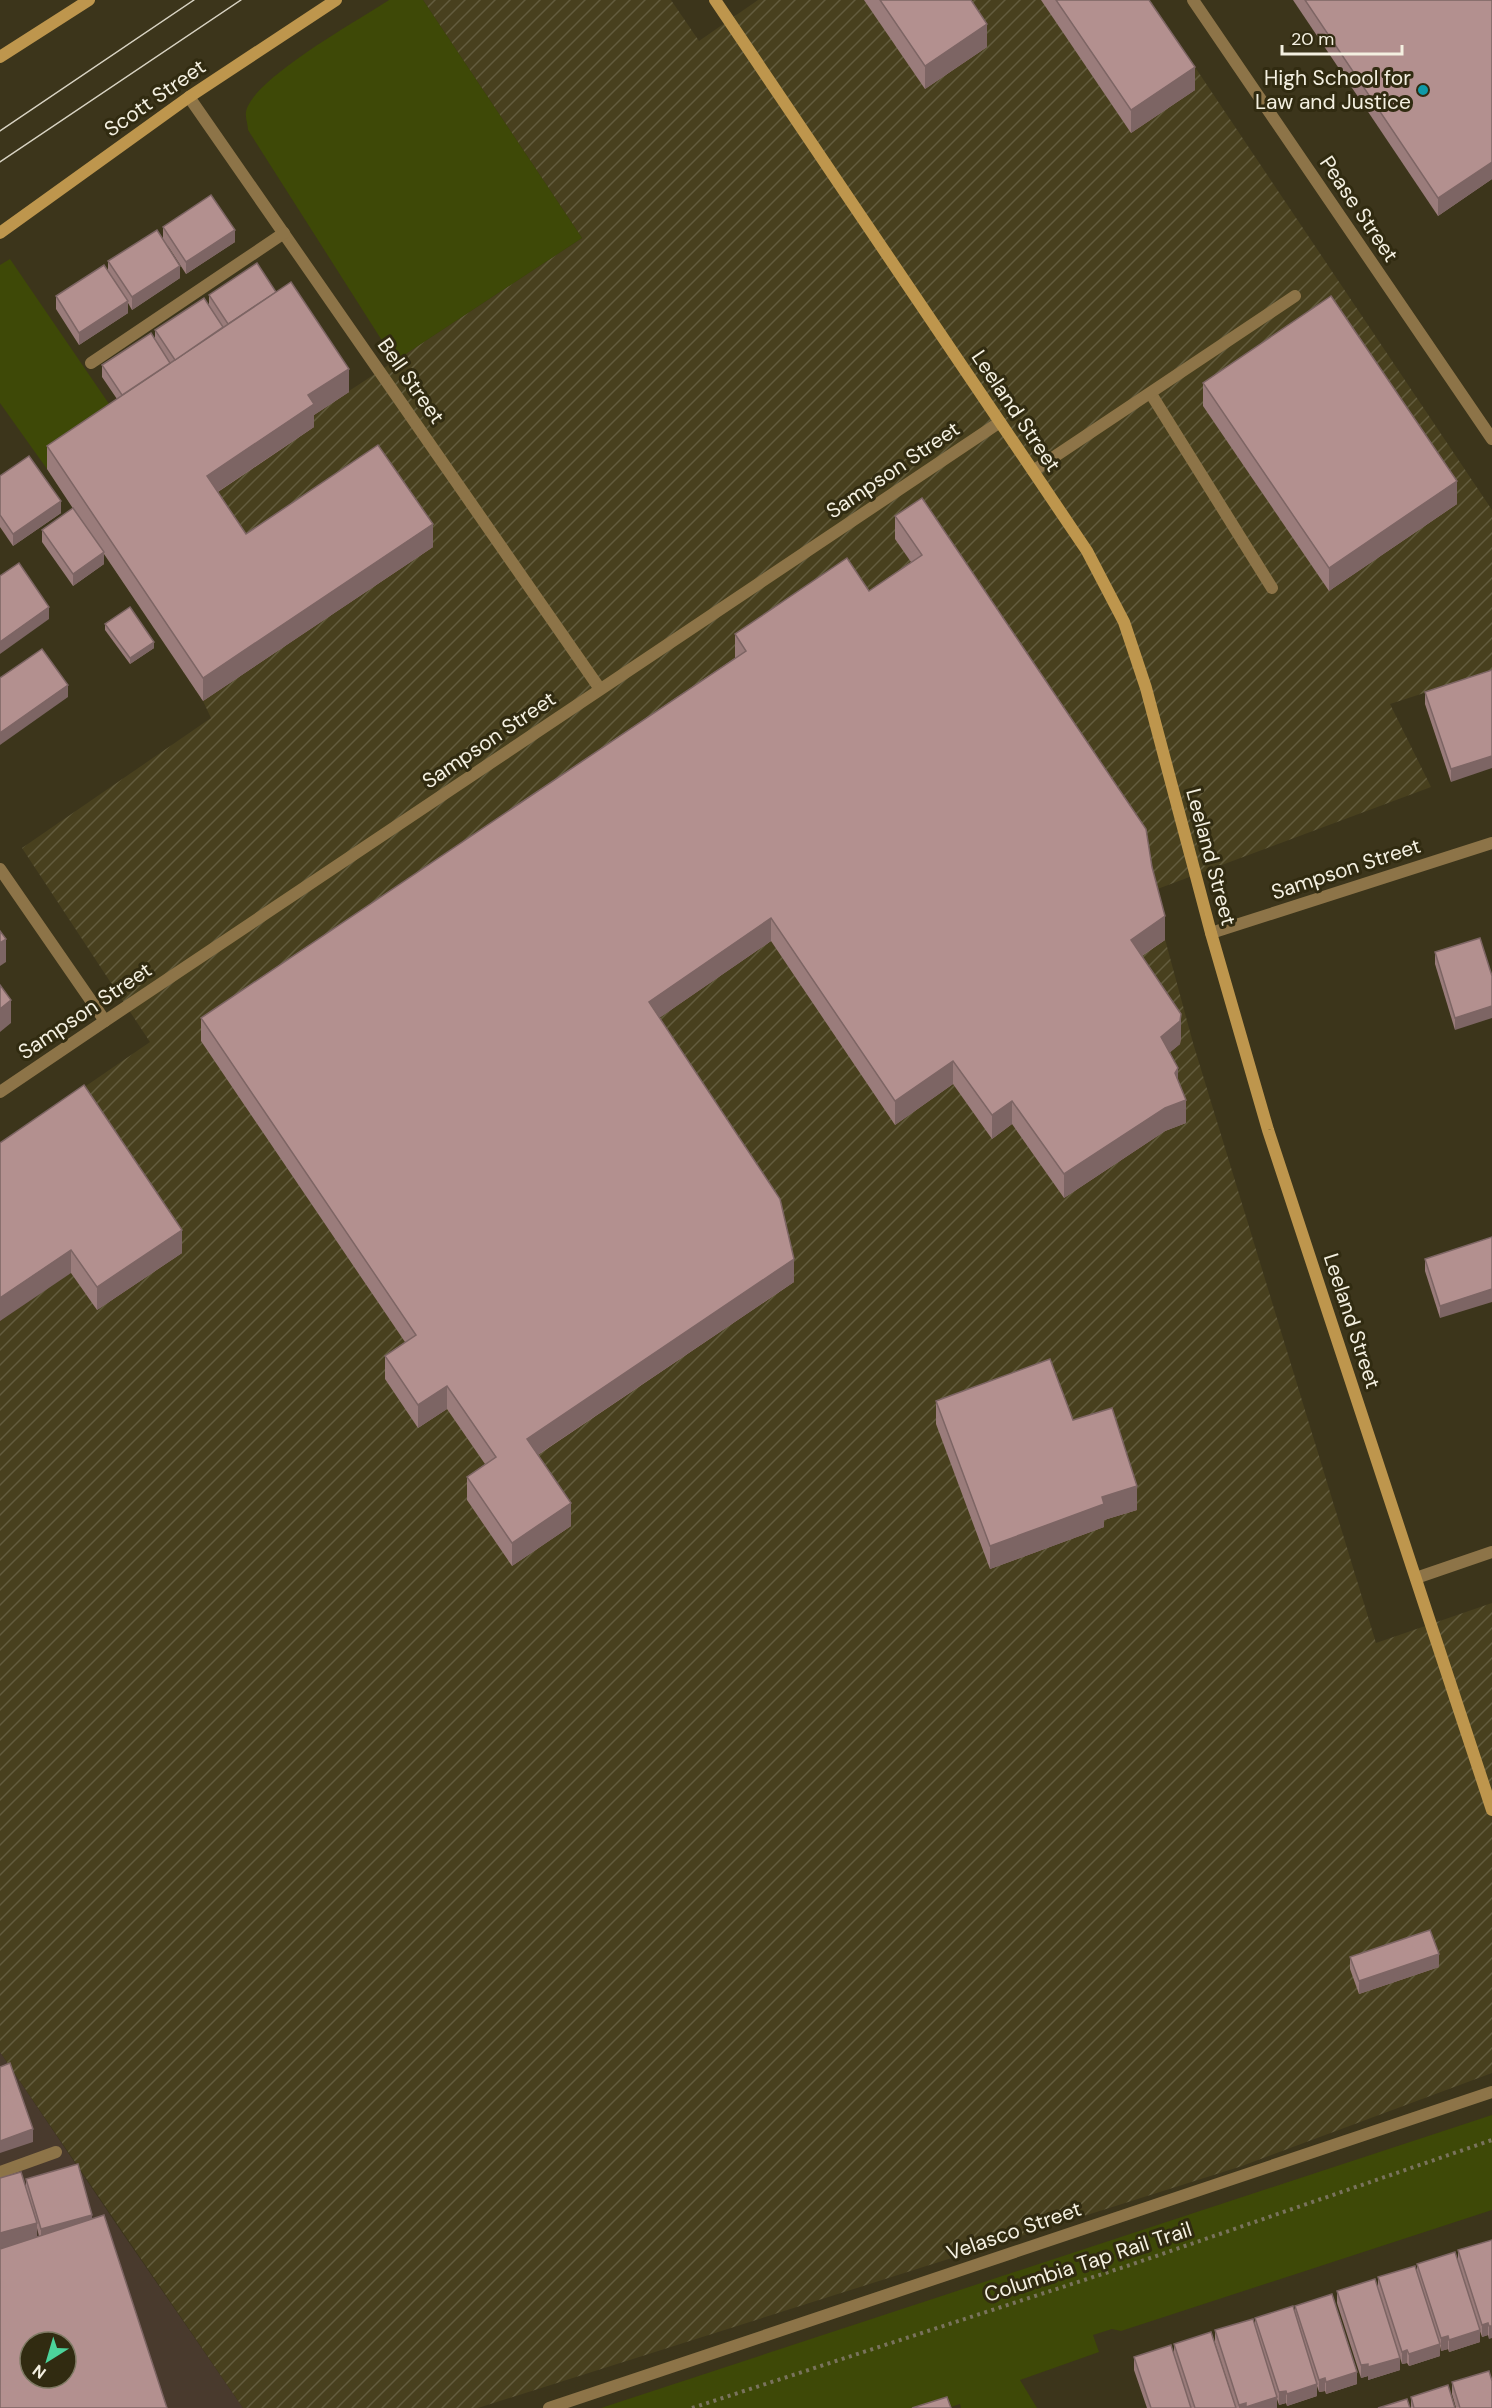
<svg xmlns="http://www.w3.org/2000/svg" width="1492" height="2408" viewBox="0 0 1492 2408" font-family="'DM Sans',sans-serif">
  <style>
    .commercial { fill: #493a2d; fill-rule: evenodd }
    .industrial { fill: url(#industrial-furrows) }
    .green { fill: #3e4907 }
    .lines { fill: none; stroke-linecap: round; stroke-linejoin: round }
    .path { stroke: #79735d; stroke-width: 4; stroke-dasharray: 3 4.5; stroke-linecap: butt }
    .lane { stroke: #8d7448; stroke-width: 12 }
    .street { stroke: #8d7448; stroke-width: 12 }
    .secondary { stroke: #be964d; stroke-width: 12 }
    .tram { stroke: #d8d3c3; stroke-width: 1.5 }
    .wall { fill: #9a7c7b; fill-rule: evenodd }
    .shaded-wall { fill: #7d6564 }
    .building { fill: #b3908f; stroke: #7d6564; stroke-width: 1.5; fill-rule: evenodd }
    .culture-dot { fill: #0f9aa8; stroke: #312b11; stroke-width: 2 }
    .labels { text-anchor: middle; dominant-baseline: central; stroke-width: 6; stroke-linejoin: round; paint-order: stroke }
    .poi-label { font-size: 21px; fill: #f4f0e1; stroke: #312b11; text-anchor: end }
    .street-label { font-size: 21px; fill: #f4f0e1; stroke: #312b11 }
  </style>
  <defs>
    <pattern id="industrial-furrows" width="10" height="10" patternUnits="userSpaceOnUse" patternTransform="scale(1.5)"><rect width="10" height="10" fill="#48401e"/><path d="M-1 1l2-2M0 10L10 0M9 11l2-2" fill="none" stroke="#635c3e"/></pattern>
  </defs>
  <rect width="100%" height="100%" fill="#3c351b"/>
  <path class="commercial" d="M0,2052L121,2231L243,2408H0ZM30,2342H66V2378H30Z"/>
  <path class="industrial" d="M423,0H671L699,41L758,0H1150L1492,510V671L1390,704L1431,787L1152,891L1193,1043L1376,1643L1492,1603V2073L1242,2166L478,2408H243L0,2052V1145L150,1042L22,848L211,718L203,701L47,469L291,305L349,391L582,238Z"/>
  <g class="green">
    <path d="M389,0H423L582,238L395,361L248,130C248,125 245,117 246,112C252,79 359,20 389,0Z"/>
    <path d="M10,259L120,420L47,469L0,403V265Z"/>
    <path d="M1492,2115V2210L1121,2331L1112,2329L1093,2335L1099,2352L1020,2380L1037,2408H961L960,2404L948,2408H601Z"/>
  </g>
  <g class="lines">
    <path class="path" d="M692,2408L1130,2265L1492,2140"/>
    <g class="lane">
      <path d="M189,97L600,689"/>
      <path d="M91,363L284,233"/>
      <path d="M1151,394L1272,588"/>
      <path d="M1033,471L1295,296"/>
      <path d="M105,1021L1000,422"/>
      <path d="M0,2172L56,2152"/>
    </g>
    <g class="street">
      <path d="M1193,0L1492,439"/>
      <path d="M0,869L105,1021L0,1092"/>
      <path d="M1211,933L1492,843"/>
      <path d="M1416,1578L1492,1552"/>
      <path d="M549,2408L1492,2092"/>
    </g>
    <g class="secondary">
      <path d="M715,0L1087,551L1124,622L1146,688L1211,933L1268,1130L1492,1810"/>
      <path d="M0,57L89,0"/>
      <path d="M0,233L189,97L336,0"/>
    </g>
    <g class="tram">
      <path d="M0,131L194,0"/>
      <path d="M0,162L241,0"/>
    </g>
  </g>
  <g class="wall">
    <path d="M864,0H971L987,47L925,89Z"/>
    <path d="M1041,0H1149L1195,90L1131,133Z"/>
    <path d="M1293,0H1492V179L1438,216Z"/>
    <path d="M163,227L235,242L186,274L168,246L180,278L132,310L128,303V313L79,345L56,309V296L108,271V261L163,239Z"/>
    <path d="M276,292L349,392L314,415V427L218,492L246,534L433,547L203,701L104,554V564L73,586L42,542V530L74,510L47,469V446L117,399L102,377V365L155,340V330L209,306V295Z"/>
    <path d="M1203,383L1457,504L1329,591L1203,406Z"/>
    <path d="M0,476L61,513L13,546L0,527Z"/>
    <path d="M895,516L1152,867L1165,940L1142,956L1181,1037L1180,1044L1170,1052L1178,1082L1186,1123L1165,1131L1064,1198L1012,1124L992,1139L953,1084L895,1125L771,941L659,1018L794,1282L538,1455L571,1526L512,1566L467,1500V1477L485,1464L447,1409L418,1428L385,1379V1356L405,1342L201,1041V1018L735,658V634L869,591L911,562L895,539Z"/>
    <path d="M105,624L154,648L130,664L105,630Z"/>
    <path d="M1492,670L1451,782L1425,704V692Z"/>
    <path d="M1480,938L1455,1030L1435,964V952Z"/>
    <path d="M0,1143L182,1253L97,1310L71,1273Z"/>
    <path d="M1492,1237L1440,1318L1425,1271V1259Z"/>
    <path d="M936,1401L1073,1420L1137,1510L1104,1520V1527L990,1569L936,1424Z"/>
    <path d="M1350,1957L1439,1967L1359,1994L1350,1969Z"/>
    <path d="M26,2179L92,2219L0,2408L26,2187ZM37,2228L39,2236L37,2237Z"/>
    <path d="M1492,2240L1489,2339L1488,2335L1482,2337L1480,2331V2342L1449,2352L1448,2349L1441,2351L1440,2346V2356L1409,2366L1407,2363L1402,2364L1394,2339L1400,2370L1368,2380V2376L1361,2378L1337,2303V2291L1378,2288V2277L1417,2274V2264L1458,2262V2250Z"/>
    <path d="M1295,2306L1357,2384L1326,2394L1325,2391L1319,2392L1317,2386V2396L1287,2406L1286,2403L1279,2405L1277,2399V2408H1236L1215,2343V2330L1255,2327V2318L1295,2314Z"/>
    <path d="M1174,2344L1236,2408H1147L1134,2370V2357L1174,2353Z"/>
    <path d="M1452,2382L1492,2408H1456L1452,2394Z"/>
    <path d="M1411,2397L1455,2408H1411Z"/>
  </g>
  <g class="shaded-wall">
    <path d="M987,24V47L925,89V66Z"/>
    <path d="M1195,67V90L1131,133V110Z"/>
    <path d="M1492,162V179L1438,216V198Z"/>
    <path d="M235,230V242L186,274V262Z"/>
    <path d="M180,266V278L132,310V297Z"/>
    <path d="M128,301V313L79,345V333Z"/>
    <path d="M349,369V392L314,415V427L207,499V476L308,395Z"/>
    <path d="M1457,481V504L1329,591V568Z"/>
    <path d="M61,501V513L13,546V534Z"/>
    <path d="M433,524V547L203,701V678Z"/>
    <path d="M104,552V564L73,586V574Z"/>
    <path d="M49,607V619L0,654V642Z"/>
    <path d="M154,642V648L130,664V658Z"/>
    <path d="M68,685V697L0,745V733Z"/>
    <path d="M1492,756V768L1451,782V769Z"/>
    <path d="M1165,916V940L1131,963V940Z"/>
    <path d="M771,918V941L649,1025V1002Z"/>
    <path d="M6,939V962L0,966V943Z"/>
    <path d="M11,1000V1023L0,1032V1009Z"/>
    <path d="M1492,1006V1018L1455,1030V1018Z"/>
    <path d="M1181,1014V1037L1180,1044L1161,1060V1037Z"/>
    <path d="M953,1061V1084L895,1125V1101Z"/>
    <path d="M1178,1068V1091L1175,1073Z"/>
    <path d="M1186,1100V1123L1165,1131L1064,1198V1174L1165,1108Z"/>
    <path d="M1012,1101V1124L992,1139V1115Z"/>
    <path d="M182,1230V1253L97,1310V1287Z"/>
    <path d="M71,1250V1273L0,1321V1298Z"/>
    <path d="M794,1259V1282L527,1462V1439Z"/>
    <path d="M1492,1289V1302L1440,1318V1306Z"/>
    <path d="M447,1386V1409L418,1428V1405Z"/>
    <path d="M1137,1486V1510L1104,1520V1527L990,1569V1546L1102,1497Z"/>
    <path d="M571,1503V1526L512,1566V1543Z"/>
    <path d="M1439,1954V1967L1359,1994V1981Z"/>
    <path d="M33,2129V2142L0,2153V2141Z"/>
    <path d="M92,2215V2227L41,2241V2229Z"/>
    <path d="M37,2223V2246L0,2256V2233Z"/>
    <path d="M1488,2323V2335L1482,2337V2325Z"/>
    <path d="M1489,2326H1492V2338L1489,2339Z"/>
    <path d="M1480,2330V2342L1449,2352V2340Z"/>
    <path d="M1448,2336V2349L1441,2351V2338Z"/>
    <path d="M1440,2344V2356L1409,2366V2354Z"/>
    <path d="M1407,2350V2363L1402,2364V2352Z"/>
    <path d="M1400,2358V2370L1368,2380V2367Z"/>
    <path d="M1368,2364V2376L1361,2378V2365Z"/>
    <path d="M1357,2372V2384L1326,2394V2382Z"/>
    <path d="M1325,2378V2391L1319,2392V2380Z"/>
    <path d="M1317,2384V2396L1287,2406V2394Z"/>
    <path d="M1286,2391V2403L1279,2405V2392Z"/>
    <path d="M1277,2397V2408H1246V2407Z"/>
    <path d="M1246,2403V2408H1239V2405Z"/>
  </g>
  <g class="building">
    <path d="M880,0H971L987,24L925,66Z"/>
    <path d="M1056,0H1149L1195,67L1131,110Z"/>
    <path d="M1305,0H1492V162L1438,198Z"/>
    <path d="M211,195L235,230L186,262L163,227Z"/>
    <path d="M157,230L180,266L132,297L108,261Z"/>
    <path d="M257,263L276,292L228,324L209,295Z"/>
    <path d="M104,265L128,301L79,333L56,296Z"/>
    <path d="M291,282L349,369L308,395L314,404L207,476L246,534L378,445L433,524L203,678L47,446Z"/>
    <path d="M1331,296L1457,481L1329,568L1203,383Z"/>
    <path d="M204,298L223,327L175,360L155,330Z"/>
    <path d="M151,333L170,363L122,395L102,365Z"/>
    <path d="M29,456L61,501L13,534L0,515V476Z"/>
    <path d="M922,498L1146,829L1152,867L1165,916L1131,940L1181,1014L1180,1021L1161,1037L1178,1068L1175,1073L1186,1100L1165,1108L1064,1174L1012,1101L992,1115L953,1061L895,1101L771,918L649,1002L780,1199L794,1259L527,1439L571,1503L512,1543L467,1477L496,1457L447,1386L418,1405L385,1356L416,1335L201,1018L746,651L735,634L847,558L869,591L922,555L895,516Z"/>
    <path d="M73,508L104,552L73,574L42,530Z"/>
    <path d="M19,563L49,607L0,642V576Z"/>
    <path d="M130,607L154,642L130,658L105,624Z"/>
    <path d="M42,649L68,685L0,733V678Z"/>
    <path d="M1492,670V756L1451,769L1425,692Z"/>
    <path d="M0,931L6,939L0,943Z"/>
    <path d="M1480,938L1492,976V1006L1455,1018L1435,952Z"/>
    <path d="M0,985L11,1000L0,1009Z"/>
    <path d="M84,1085L182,1230L97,1287L71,1250L0,1298V1143Z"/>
    <path d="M1492,1237V1289L1440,1306L1425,1259Z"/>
    <path d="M1050,1359L1073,1420L1112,1408L1137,1486L1102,1497L1104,1504L990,1546L936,1401Z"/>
    <path d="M1430,1930L1439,1954L1359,1981L1350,1957Z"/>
    <path d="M10,2063L33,2129L0,2141V2067Z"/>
    <path d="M78,2164L92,2215L41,2229L26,2179Z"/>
    <path d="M21,2172L37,2223L0,2233V2178Z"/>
    <path d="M104,2215L167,2408H0V2249ZM30,2342H66V2378H30Z"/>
    <path d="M1492,2240V2326H1489L1488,2323L1482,2325L1458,2250Z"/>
    <path d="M1455,2252L1480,2330L1449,2340L1448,2336L1441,2338L1417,2264Z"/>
    <path d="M1415,2266L1440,2344L1409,2354L1407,2350L1402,2352L1378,2277Z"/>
    <path d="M1375,2279L1400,2358L1368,2367V2364L1361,2365L1337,2291Z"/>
    <path d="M1332,2294L1357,2372L1326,2382L1325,2378L1319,2380L1295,2306Z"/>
    <path d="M1293,2306L1317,2384L1287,2394L1286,2391L1279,2392L1255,2318Z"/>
    <path d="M1253,2319L1277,2397L1246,2407V2403L1239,2405L1215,2330Z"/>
    <path d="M1211,2332L1236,2408H1195L1174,2344Z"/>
    <path d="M1171,2345L1191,2408H1151L1134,2357Z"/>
    <path d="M1489,2371L1492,2381V2408H1460L1452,2382Z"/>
    <path d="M1448,2385L1455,2408H1414L1411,2397Z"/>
    <path d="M947,2397L951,2408H912Z"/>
    <path d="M1407,2399L1410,2408H1378Z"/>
  </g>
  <circle class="culture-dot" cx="1423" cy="90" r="6"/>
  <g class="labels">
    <g class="poi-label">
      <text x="1411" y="78">High School for<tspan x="1411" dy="24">Law and Justice</tspan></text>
    </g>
    <g class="street-label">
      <text transform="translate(155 98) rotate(-35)">Scott Street</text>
      <text transform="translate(1359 209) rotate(56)">Pease Street</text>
      <text transform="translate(411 381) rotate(55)">Bell Street</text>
      <text transform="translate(1016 411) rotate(56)">Leeland Street</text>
      <text transform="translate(893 470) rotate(-34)">Sampson Street</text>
      <text transform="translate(489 740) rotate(-34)">Sampson Street</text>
      <text transform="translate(1211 857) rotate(75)">Leeland Street</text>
      <text transform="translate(1346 869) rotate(-18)">Sampson Street</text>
      <text transform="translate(85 1011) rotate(-34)">Sampson Street</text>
      <text transform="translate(1352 1321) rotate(72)">Leeland Street</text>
      <text transform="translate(1014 2231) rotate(-19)">Velasco Street</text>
      <text transform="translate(1088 2262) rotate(-18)">Columbia Tap Rail Trail</text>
    </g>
  </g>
  <g transform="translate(48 2360) rotate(217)"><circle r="28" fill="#312b11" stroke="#7f7a64" stroke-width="1.5"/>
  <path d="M0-4.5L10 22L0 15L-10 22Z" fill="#4cd39b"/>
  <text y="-9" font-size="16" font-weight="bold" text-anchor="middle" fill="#f4f0e1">N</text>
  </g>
  <path d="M1282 45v9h120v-9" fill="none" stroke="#f4f0e1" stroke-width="3"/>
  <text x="1291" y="45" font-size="18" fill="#f4f0e1" stroke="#312b11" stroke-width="4.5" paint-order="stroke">20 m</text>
</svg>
